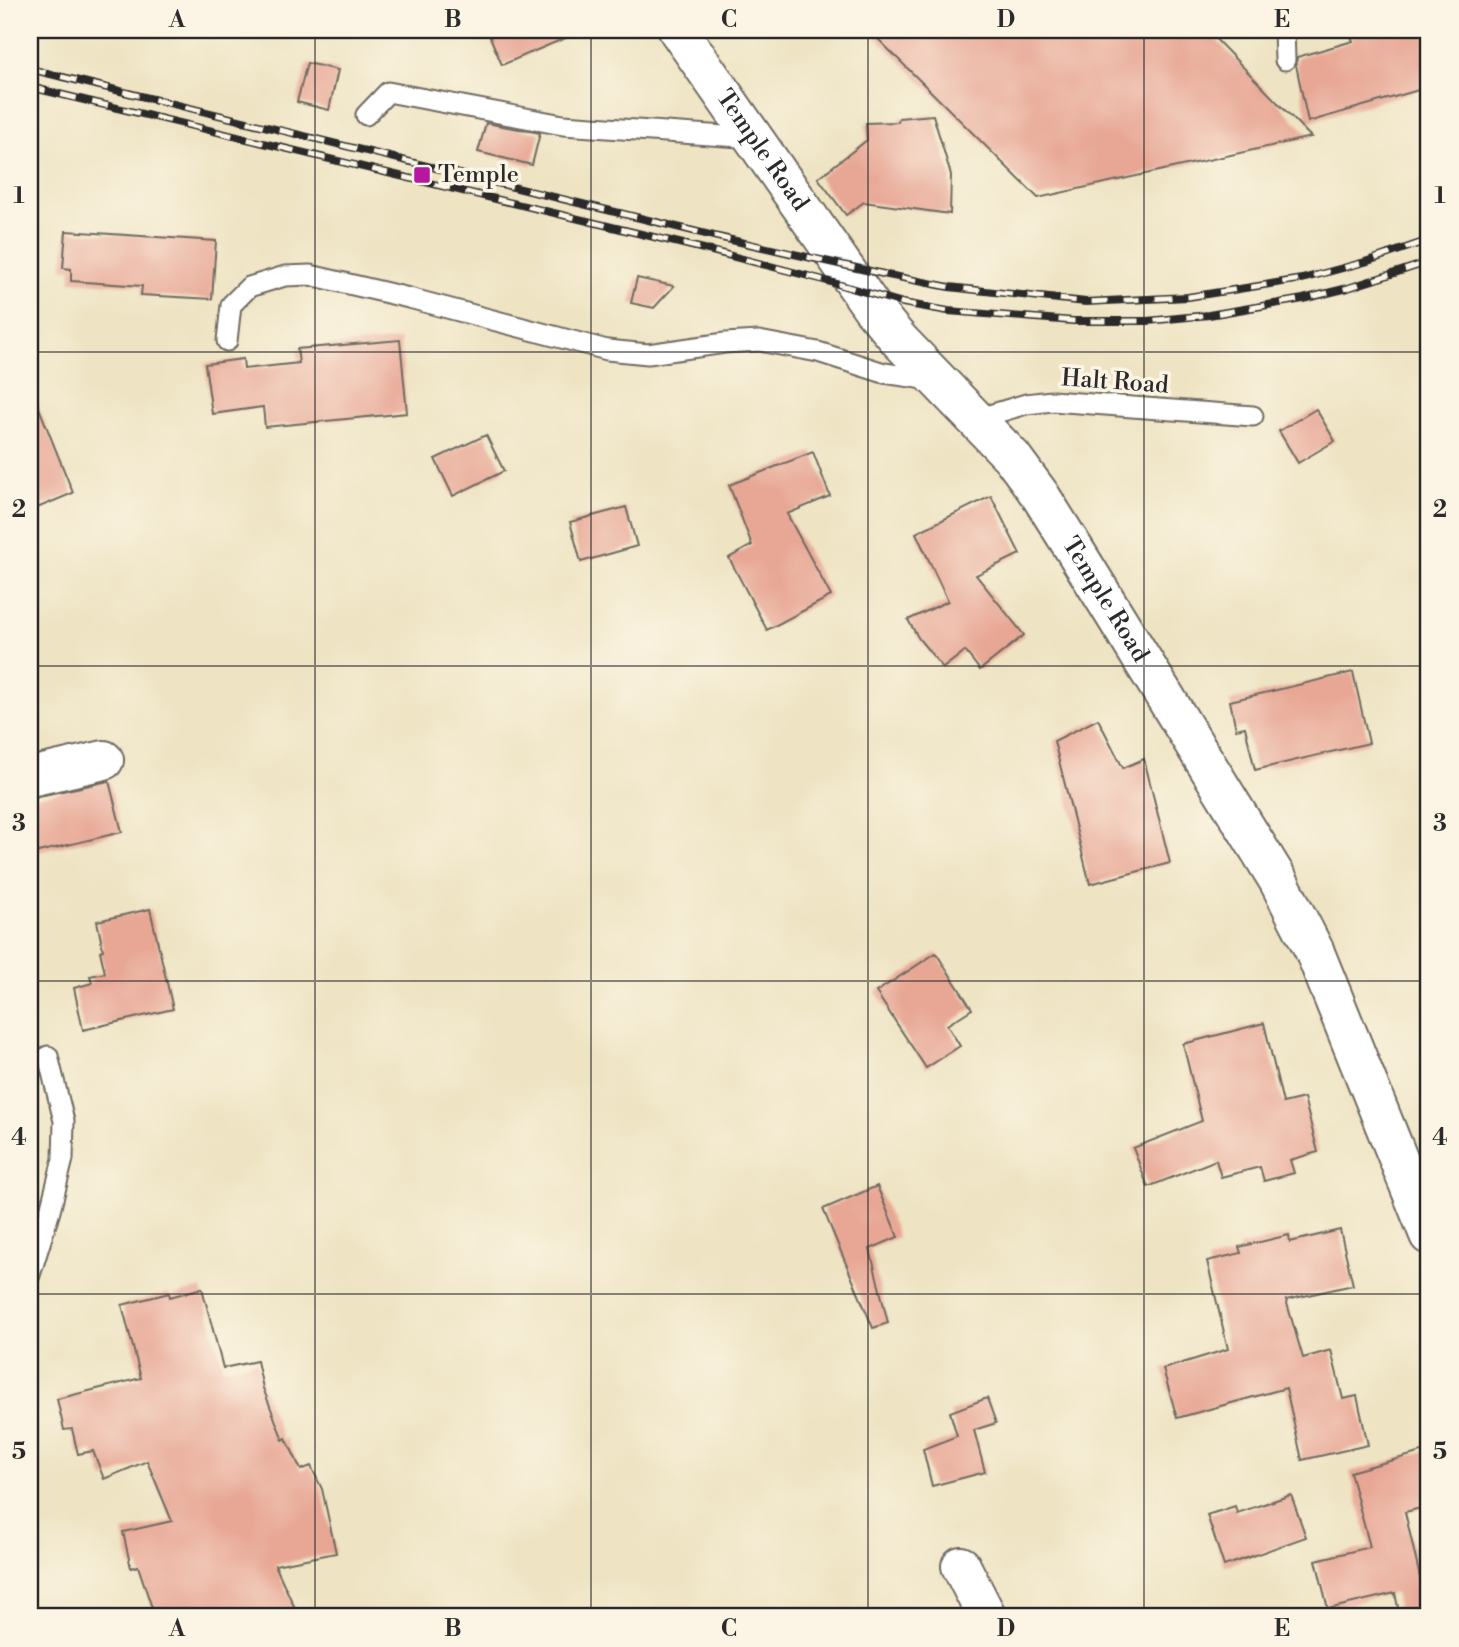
<svg xmlns="http://www.w3.org/2000/svg" width="1459" height="1647" viewBox="0 0 1459 1647" font-family="'Libre Bodoni',serif">
  <style>
    .building { fill: #e8a795 }
    .lines { fill: none; stroke-linecap: round; stroke-linejoin: round }
    .lane-casing { stroke: #6f6b60; stroke-width: 23 }
    .street-casing { stroke: #6f6b60; stroke-width: 42 }
    .lane { stroke: #fff; stroke-width: 19 }
    .street { stroke: #fff; stroke-width: 38 }
    .rail-casing { stroke: #2b2b2b; stroke-width: 8 }
    .rail { stroke: #fcf5e5; stroke-width: 5; stroke-dasharray: 16; stroke-linecap: butt }
    .grid { fill: none; stroke: #2b2b2b; stroke-width: 2; stroke-opacity: 0.55 }
    .poi-dot { fill: #b5179e; stroke: #fcf5e5; stroke-width: 2.5 }
    .labels { text-anchor: middle; dominant-baseline: central; stroke-width: 7; stroke-linejoin: round; paint-order: stroke }
    .street-label { font-size: 24px; fill: #2b2b2b; stroke: #fcf5e5 }
    .poi-label { font-size: 24px; fill: #2b2b2b; stroke: #fcf5e5; text-anchor: start }
    .neatline { fill: none; stroke: #2b2b2b; stroke-width: 2.5 }
    .grid-label { font-size: 23px; text-anchor: middle; font-weight: bold; fill: #2b2b2b }
  </style>
  <rect width="100%" height="100%" fill="#fcf5e5"/>
  <filter id="ink" filterUnits="userSpaceOnUse"><feTurbulence type="fractalNoise" baseFrequency=".0143" numOctaves="2"/><feDisplacementMap in="SourceGraphic" scale="14" xChannelSelector="R" yChannelSelector="G"/><feConvolveMatrix kernelMatrix="1 2 1 2 8 2 1 2 1" color-interpolation-filters="sRGB"/></filter>
  <filter id="wash" filterUnits="userSpaceOnUse"><feTurbulence type="fractalNoise" baseFrequency=".00686" numOctaves="4" result="noise"/><feDisplacementMap in="SourceGraphic" scale="28" xChannelSelector="R" yChannelSelector="G"/><feGaussianBlur stdDeviation="1.57" result="paint"/><feColorMatrix in="noise" values="0 0 0 0 0 0 0 0 0 0 0 0 0 0 0 0 0 1.4 0 .05"/><feComposite in="paint" operator="in"/></filter>
  <g filter="url(#wash)">
    <rect width="100%" height="100%" fill="#eee3c2"/>
    <g id="blocks">
      <g class="building">
        <path d="M487,30H584L502,65Z"/>
        <path d="M869,30H1207L1311,137L1038,198Z"/>
        <path d="M1348,30H1429V87L1308,122L1296,65L1297,57L1353,41Z"/>
        <path d="M307,63L338,70L329,110L297,102Z"/>
        <path d="M933,115L951,175L950,214L864,202L846,215L818,178L867,140L866,123L898,122L899,118Z"/>
        <path d="M486,123L540,133L532,165L478,152Z"/>
        <path d="M66,231L216,241L212,299L141,295L142,286L71,281V269L63,268Z"/>
        <path d="M637,278L674,286L654,308L631,303Z"/>
        <path d="M400,340L407,413L265,427L263,407L212,414L205,364L243,359L244,369L299,363L297,349Z"/>
        <path d="M30,388H31L73,493L30,511Z"/>
        <path d="M1316,409L1335,441L1298,463L1279,431Z"/>
        <path d="M486,435L504,471L453,496L435,459Z"/>
        <path d="M813,452L830,496L787,514L831,596L767,630L729,558L752,545L729,485Z"/>
        <path d="M991,496L1020,554L976,575L1024,635L980,670L965,651L943,668L919,639L908,620L948,601L916,533Z"/>
        <path d="M626,507L637,546L581,562L570,522Z"/>
        <path d="M1353,672L1369,743L1255,770L1245,727L1236,729L1230,701Z"/>
        <path d="M1098,719L1123,768L1144,759L1170,863L1090,884L1054,741Z"/>
        <path d="M109,781L122,832L30,854V798Z"/>
        <path d="M150,909L173,1009L83,1030L74,988L92,983L90,976L105,973L100,951L103,950L97,921Z"/>
        <path d="M936,953L972,1009L947,1025L960,1046L926,1068L876,992Z"/>
        <path d="M1264,1023L1283,1103L1304,1098L1318,1152L1290,1160L1294,1173L1264,1181L1260,1167L1221,1177L1216,1160L1148,1187L1133,1148L1202,1121L1183,1044Z"/>
        <path d="M877,1186L898,1237L870,1249L888,1323L873,1328L823,1209Z"/>
        <path d="M1340,1230L1353,1285L1286,1300L1303,1358L1331,1350L1343,1399L1357,1396L1368,1445L1302,1460L1286,1388L1177,1418L1163,1369L1228,1349L1207,1261L1241,1253L1239,1247L1289,1235L1290,1242Z"/>
        <path d="M202,1288L223,1368L257,1361L263,1388L283,1440L286,1438L301,1470L311,1466L322,1489L336,1553L275,1565L299,1617H155L138,1566L131,1568L123,1532L172,1521L147,1461L104,1479L93,1451L78,1454L72,1429L64,1430L57,1399L141,1378L122,1305L169,1293L170,1297Z"/>
        <path d="M987,1398L996,1423L974,1430L985,1472L932,1486L923,1449L957,1436L950,1412Z"/>
        <path d="M1429,1450V1506L1405,1512L1429,1617H1400L1395,1593L1328,1609L1316,1560L1370,1547L1350,1472Z"/>
        <path d="M1291,1495L1306,1537L1224,1566L1207,1515L1235,1506L1237,1513Z"/>
      </g>
    </g>
  </g>
  <g filter="url(#ink)">
    <use href="#blocks" fill-opacity="0" stroke="#6f6b60" stroke-width="2"/>
    <g class="lines">
      <defs>
        <g id="lane">
          <path d="M1284,30L1285,60"/>
          <path d="M366,115L388,92L563,125L754,138"/>
          <path d="M227,341L231,305L249,287L285,276L310,275L409,298L607,350L648,354L725,343L759,341L818,352L884,373L932,380"/>
          <path d="M976,419L1026,404L1052,401L1253,416"/>
          <path d="M30,1275L50,1211L63,1159L64,1121L48,1056"/>
        </g>
        <g id="street">
          <path id="s1" d="M678,30L873,309L900,341L1012,457L1040,495L1074,549L1278,880L1314,950L1429,1235"/>
          <path d="M30,777L104,760"/>
          <path d="M961,1566L987,1617"/>
        </g>
      </defs>
      <use href="#lane" class="lane-casing"/>
      <use href="#street" class="street-casing"/>
      <use href="#lane" class="lane"/>
      <use href="#street" class="street"/>
      <defs>
        <g id="rail">
          <path d="M30,69L718,237L888,275L949,287L1086,302L1188,297L1302,279L1365,262L1429,240"/>
          <path d="M30,87L708,250L820,279L903,303L948,311L1073,321H1147L1209,315L1303,299L1348,288L1429,262"/>
        </g>
      </defs>
      <use href="#rail" class="rail-casing"/>
      <use href="#rail" class="rail"/>
    </g>
  </g>
  <path class="grid" d="M315,30V1617M591,30V1617M868,30V1617M1144,30V1617M30,352H1429M30,666H1429M30,981H1429M30,1294H1429"/>
  <rect class="poi-dot" x="413" y="166" width="18" height="18" rx="3.5"/>
  <g class="labels">
    <g class="street-label">
      <text stroke="none"><textPath href="#s1" startOffset="147">Temple Road</textPath></text>
      <text transform="translate(1115 382) rotate(4)">Halt Road</text>
      <text stroke="none"><textPath href="#s1" startOffset="714">Temple Road</textPath></text>
    </g>
    <g class="poi-label">
      <text x="438" y="175">Temple</text>
    </g>
  </g>
  <rect width="1459" height="1647" fill="none" stroke="#fcf5e5" stroke-width="77"/>
  <rect x="38" y="38" width="1382" height="1570" class="neatline"/>
  <g class="grid-label">
    <text x="177" y="27">A</text>
    <text x="453" y="27">B</text>
    <text x="729" y="27">C</text>
    <text x="1006" y="27">D</text>
    <text x="1282" y="27">E</text>
    <text x="19" y="203">1</text>
    <text x="1440" y="203">1</text>
    <text x="19" y="517">2</text>
    <text x="1440" y="517">2</text>
    <text x="19" y="831">3</text>
    <text x="1440" y="831">3</text>
    <text x="19" y="1145">4</text>
    <text x="1440" y="1145">4</text>
    <text x="19" y="1459">5</text>
    <text x="1440" y="1459">5</text>
    <text x="177" y="1636">A</text>
    <text x="453" y="1636">B</text>
    <text x="729" y="1636">C</text>
    <text x="1006" y="1636">D</text>
    <text x="1282" y="1636">E</text>
  </g>
</svg>
